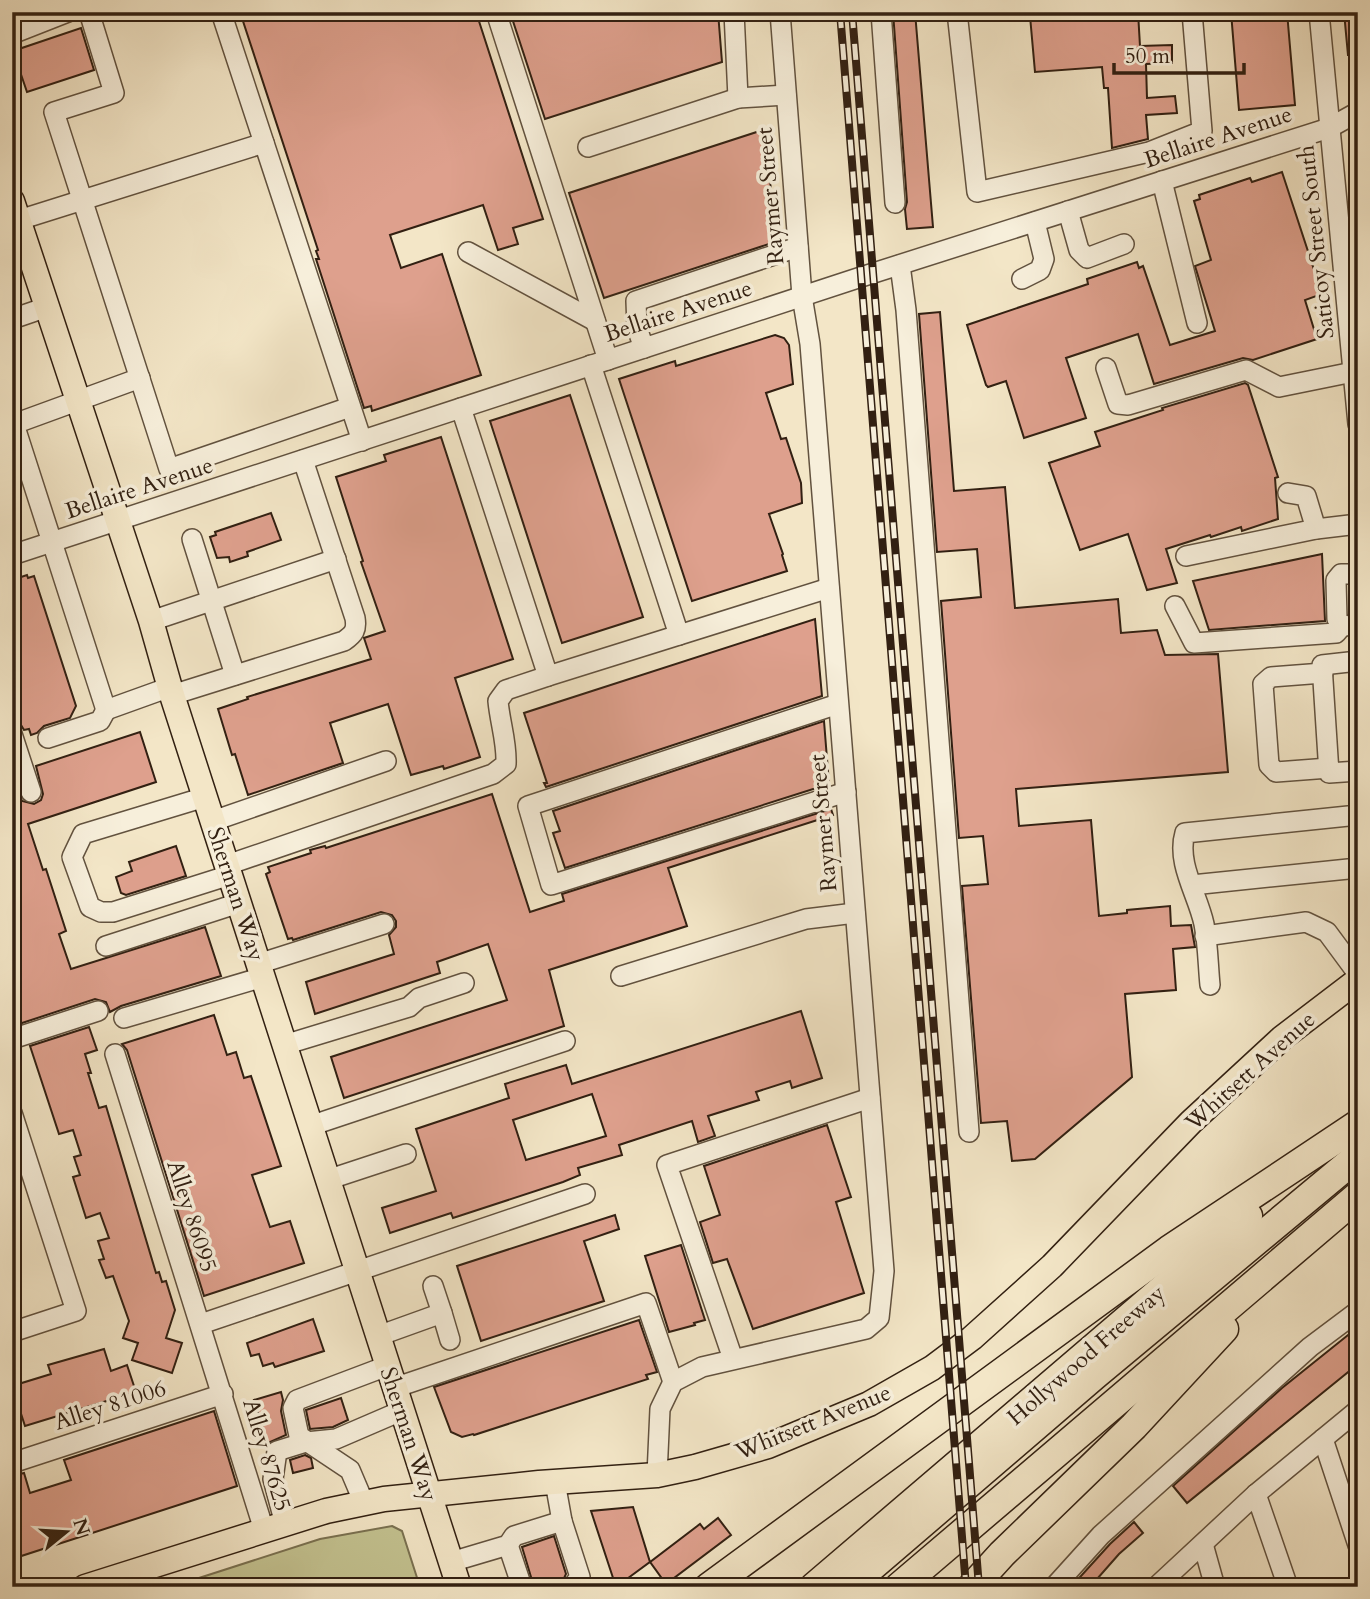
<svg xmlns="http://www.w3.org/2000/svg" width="1370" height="1599" viewBox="0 0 1370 1599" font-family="Cardo,serif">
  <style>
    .green { fill: #c3c290; stroke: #7a7151; stroke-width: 2 }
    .building { fill: #dea08d; stroke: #322012; stroke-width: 2; fill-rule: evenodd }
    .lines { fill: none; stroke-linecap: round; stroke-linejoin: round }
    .minor-casing { stroke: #62523f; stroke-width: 22 }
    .major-casing { stroke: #322012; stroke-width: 27 }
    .highway-casing { stroke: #322012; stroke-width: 31 }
    .minor { stroke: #f7efdb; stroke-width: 19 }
    .major { stroke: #f3e6c7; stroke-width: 24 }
    .highway { stroke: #f3e6c7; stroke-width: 28 }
    .rail-casing { stroke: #322012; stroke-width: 8 }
    .rail { stroke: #f7efdb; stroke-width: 5; stroke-dasharray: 16; stroke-linecap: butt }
    .labels { text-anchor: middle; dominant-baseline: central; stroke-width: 7; stroke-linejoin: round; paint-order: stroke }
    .street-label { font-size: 23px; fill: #322012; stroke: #f7efdb }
  </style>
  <rect width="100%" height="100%" fill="#f3e6c7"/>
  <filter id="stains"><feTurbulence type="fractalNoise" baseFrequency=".00286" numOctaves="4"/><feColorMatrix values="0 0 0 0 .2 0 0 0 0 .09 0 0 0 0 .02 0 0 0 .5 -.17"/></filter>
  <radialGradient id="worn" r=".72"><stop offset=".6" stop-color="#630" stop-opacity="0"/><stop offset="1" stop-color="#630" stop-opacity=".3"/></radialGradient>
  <path class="green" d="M392,1526L402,1531L420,1587H171L320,1539Z"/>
  <g class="building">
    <path d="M240,12H476L543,219L513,228L518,244L498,250L483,205L390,235L401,268L442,254L481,375L372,411L371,406L364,408L316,259H319L316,251L318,250Z"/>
    <path d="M510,12H718L722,62L545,119Z"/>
    <path d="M893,12H915L933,227L907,229L905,209L907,202Z"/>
    <path d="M1083,12H1138L1140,46L1172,45V63L1146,64L1147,98L1175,96L1177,113L1146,115L1148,139L1112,148L1108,88H1104L1102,67L1035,72L1030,16Z"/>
    <path d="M1231,12H1287L1295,105L1239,110Z"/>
    <path d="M1344,12H1358V55H1348Z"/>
    <path d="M81,28L94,70L27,92L13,51Z"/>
    <path d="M766,129L775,242L604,298L569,193Z"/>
    <path d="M1282,172L1322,294L1305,300L1317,339L1253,360L1243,358L1154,384L1138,334L1066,358L1086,418L1024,438L1006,381L988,387L986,385L967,325L1088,284L1087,279L1137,262L1139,268L1143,266L1170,345L1215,331L1195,266L1211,260L1194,201L1200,199L1199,195L1250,178L1252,182Z"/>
    <path d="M940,312L954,491L1005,487L1015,608L1118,599L1121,633L1157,630L1165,655L1218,654L1228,772L1016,789L1019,826L1091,820L1099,916L1127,913V910L1170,906L1171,926L1191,925L1195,947L1173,949L1176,990L1125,994L1132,1077L1035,1159L1012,1161L1007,1121L981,1123L962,886L988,884L983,836L959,838L941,601L981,597L977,549L937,552L919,314Z"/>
    <path d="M775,335L784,338L789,345L793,384L766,393L781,439L786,438L801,483L802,503L769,514L783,554L782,555L787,571L692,601L619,379L675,361L676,366Z"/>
    <path d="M1245,383L1248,385L1278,477L1275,478L1278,519L1242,531L1241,527L1211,537L1210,535L1166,549L1177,583L1147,590L1128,534L1080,550L1049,463L1100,446L1095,432L1163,410L1162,408Z"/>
    <path d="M570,395L643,617L562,643L490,421Z"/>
    <path d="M441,437L513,659L455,678L480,757L444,769L443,766L411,775L388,704L330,723L343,763L248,795L235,754L232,755L218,709L248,699L247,697L371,659L364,638L385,631L361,562L363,561L336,477L386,461L384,455Z"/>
    <path d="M271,513L281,540L247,552L248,556L230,562L229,557L217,558L210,537L216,535L215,532Z"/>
    <path d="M1322,554L1325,621L1209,630L1193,581Z"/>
    <path d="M27,575L28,578L34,576L76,706L70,718L44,726L37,733L31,735L29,729L24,730L21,725L12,700V580Z"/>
    <path d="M815,619L822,696L546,787L544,783H547L524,713Z"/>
    <path d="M824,721L829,784L565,868L553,833L560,831L553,811Z"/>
    <path d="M140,732L156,782L28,824L43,870L46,869L66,931L59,934L71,969L205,927L221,976L121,1006L110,1012L106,1002L95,999L16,1025L12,1015V774L22,801L34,804L41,800L43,794L36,766Z"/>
    <path d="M492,794L530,912L564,901L562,894L831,809L833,815L668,868L687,926L549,970L564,1026L344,1098L331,1057L507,1000L493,959L488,944L437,962L440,973L315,1014L306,982L394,954L389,935L396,927V921L392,915L381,912L293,940L292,938L288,939L266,874L270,872L268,867L311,853L310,850L325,846L326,848Z"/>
    <path d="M176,846L186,876L126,895L121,893L116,877L132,871L129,862Z"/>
    <path d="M801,1011L822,1078L792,1088L790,1081L756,1092L759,1100L708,1116L715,1136L698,1142L692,1121L619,1145L622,1155L578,1168L580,1175L563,1182L453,1218L451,1213L390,1233L382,1208L436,1191L416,1129L509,1098L505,1084L566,1065L572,1084ZM592,1094L606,1136L526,1160L513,1120Z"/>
    <path d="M214,1015L227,1055L236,1052L244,1078L251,1076L281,1166L252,1175L270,1227L290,1221L304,1263L204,1296L127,1050L122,1044Z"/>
    <path d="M89,1027L97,1050L85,1054L91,1073H88L99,1108L106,1106L156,1273L159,1272L162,1282L166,1281L175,1310L166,1338L182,1343L172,1373L132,1360L138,1343L123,1338L129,1321L113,1276L106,1278L99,1260L104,1259L98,1241L109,1238L100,1213L86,1218L73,1177L80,1175L74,1157L81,1155L73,1130L59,1134L30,1046Z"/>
    <path d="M827,1125L851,1197L836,1202L864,1293L753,1329L727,1259L713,1263L700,1222L720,1215L704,1166Z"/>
    <path d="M615,1215L619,1229L584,1241L604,1301L481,1341L457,1266Z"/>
    <path d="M681,1245L705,1320L694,1323L695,1325L669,1332L645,1256Z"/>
    <path d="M313,1319L324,1351L275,1367L273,1363L263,1366L259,1354L251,1356L247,1343Z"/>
    <path d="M639,1320L657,1372L646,1375L648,1379L474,1435L473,1434L462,1437L451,1432L434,1387Z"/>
    <path d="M1358,1327V1364L1187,1503L1173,1486L1282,1388Z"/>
    <path d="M104,1349L111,1371L127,1365L136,1392L25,1426L12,1386L51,1374L48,1365Z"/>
    <path d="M281,1392L283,1400L281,1411L286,1435L268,1443L254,1400Z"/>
    <path d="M341,1398L348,1420L333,1427L310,1429L306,1410Z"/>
    <path d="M214,1411L237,1486L12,1559V1476L24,1473L30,1493L71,1480L64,1460Z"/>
    <path d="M305,1455L311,1458L313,1468L293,1473L290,1460Z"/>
    <path d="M633,1507L650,1562L700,1524L704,1529L718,1518L731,1535L666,1584L650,1562L616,1587L591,1511Z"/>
    <path d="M1134,1522L1143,1533L1119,1554L1090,1587H1071L1110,1544Z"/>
    <path d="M554,1536L566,1574L560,1587H534L522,1547Z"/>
  </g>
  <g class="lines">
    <defs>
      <g id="minor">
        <path d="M89,12L114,93L54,112L169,469L350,407"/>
        <path d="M221,12L362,441"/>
        <path d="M496,12L608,360"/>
        <path d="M734,12L738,98"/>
        <path d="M881,12L895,203"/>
        <path d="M957,12L977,192L1149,152L1202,131L1192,12"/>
        <path d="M1319,12L1358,424"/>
        <path d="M12,34L68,12"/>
        <path d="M588,147L738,98L786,95"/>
        <path d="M1162,181L1197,323"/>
        <path d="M1068,211L1079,250L1087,258L1124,244"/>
        <path d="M19,220L264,143"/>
        <path d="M468,252L595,321"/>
        <path d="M900,265L906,310L969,1132"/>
        <path d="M1022,279L1040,270L1044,259L1035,222"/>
        <path d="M12,319L47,307"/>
        <path d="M644,348L637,328L636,301L798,247"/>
        <path d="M591,365L679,635"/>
        <path d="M1106,368L1118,404L1128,405L1246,370L1279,387L1353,372"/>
        <path d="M140,378L14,424L106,710L170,687"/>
        <path d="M1288,493L1306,496L1316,529"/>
        <path d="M192,539L235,675"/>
        <path d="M12,555L861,277L1329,128L1358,112"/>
        <path d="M1186,556L1316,529L1358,524"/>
        <path d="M1358,574H1341L1336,580L1337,619L1342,626L1358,625"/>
        <path d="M1175,606L1194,643L1336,633L1342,626"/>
        <path d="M151,621L336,559"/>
        <path d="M1358,661L1322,665L1329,773L1358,771"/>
        <path d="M1323,673L1271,677L1263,684L1269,765L1276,772L1329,768"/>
        <path d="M548,676L829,588"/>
        <path d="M172,695L344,641C354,634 357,630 355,618L303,460"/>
        <path d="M838,704L528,806L551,885L846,792"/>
        <path d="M12,734L31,792"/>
        <path d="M48,738L100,721L106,710"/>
        <path d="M205,797L83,834L72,857L90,907L101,912H113L230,875"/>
        <path d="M213,821L386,761"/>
        <path d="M227,865L493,774L506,764C507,742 500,723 498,701L506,690L548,676L461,408"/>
        <path d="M1192,885L1358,868"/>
        <path d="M1205,936L1306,922L1327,932L1358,974"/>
        <path d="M106,946L239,903"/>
        <path d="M258,964L384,924"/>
        <path d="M621,976L806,919L855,913"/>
        <path d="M1210,985C1208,965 1208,944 1204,924C1198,895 1176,863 1185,833L1358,815"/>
        <path d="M124,1018L263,977"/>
        <path d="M12,1039L98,1011"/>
        <path d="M284,1045L409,1007L419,998L464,983"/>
        <path d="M115,1054L264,1530"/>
        <path d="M12,1113L76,1311L12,1332"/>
        <path d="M310,1126L565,1041"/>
        <path d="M327,1180L406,1154"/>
        <path d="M442,1313L450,1340"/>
        <path d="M201,1324L585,1194"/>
        <path d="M378,1336L442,1313L433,1286"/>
        <path d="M733,1359L667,1165L870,1098"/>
        <path d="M394,1388L646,1303L673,1382"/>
        <path d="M1323,1439L1358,1545"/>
        <path d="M12,1463L223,1394"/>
        <path d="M657,1475L660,1409L673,1382L702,1367L866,1329L879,1318L884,1271L810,344L802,296L780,12"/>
        <path d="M1256,1494L1288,1587"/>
        <path d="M364,1503L350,1470L299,1436L293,1408L297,1400L387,1366"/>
        <path d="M562,1521L580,1577L572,1587"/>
        <path d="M285,1524L273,1479L277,1451L306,1442L336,1439L401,1411"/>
        <path d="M1203,1544L1215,1587"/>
        <path d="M508,1545L522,1587"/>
        <path d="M451,1562L508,1545L514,1536L562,1521L555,1482"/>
        <path d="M1054,1587L1101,1535L1310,1347L1358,1311"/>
        <path d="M1156,1587L1256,1494L1358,1410"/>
      </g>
      <g id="major">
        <path d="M12,201L151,621L172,695L459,1587"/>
        <path d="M85,1587L326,1511L384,1499L539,1483L657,1475L695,1467L768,1446L869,1404L932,1368L972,1338L1052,1266L1191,1122L1282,1038L1358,980"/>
      </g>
      <g id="highway">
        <path d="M709,1587L1169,1250L1357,1125"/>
        <path d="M814,1587L1248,1216"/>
        <path d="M848,1587L1095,1375L1358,1156"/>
        <path d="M899,1587L1358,1196"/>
        <path d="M972,1587L1002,1554L1134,1426L1224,1329"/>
      </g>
    </defs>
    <use href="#minor" class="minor-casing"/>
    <use href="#major" class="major-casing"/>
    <use href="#highway" class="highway-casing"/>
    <use href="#minor" class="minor"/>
    <use href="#major" class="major"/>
    <use href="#highway" class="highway"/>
    <defs>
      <g id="rail">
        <path d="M840,12L966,1587"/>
        <path d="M852,12L979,1587"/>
      </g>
    </defs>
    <use href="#rail" class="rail-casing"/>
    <use href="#rail" class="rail"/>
  </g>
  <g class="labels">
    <g class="street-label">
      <text transform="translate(1218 137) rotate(-18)">Bellaire Avenue</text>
      <text transform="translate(770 196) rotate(-95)">Raymer Street</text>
      <text transform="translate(1316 242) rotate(-96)">Saticoy Street South</text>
      <text transform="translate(678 311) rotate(-18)">Bellaire Avenue</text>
      <text transform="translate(139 488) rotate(-18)">Bellaire Avenue</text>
      <text transform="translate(823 823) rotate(-95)">Raymer Street</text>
      <text transform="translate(236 894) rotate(72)">Sherman Way</text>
      <text transform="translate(1250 1071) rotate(-42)">Whitsett Avenue</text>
      <text transform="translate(192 1216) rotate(72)">Alley 86095</text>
      <text transform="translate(1086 1355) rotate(-41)">Hollywood Freeway</text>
      <text transform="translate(110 1405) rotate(-18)">Alley 81006</text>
      <text transform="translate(813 1422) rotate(-22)">Whitsett Avenue</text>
      <text transform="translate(409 1434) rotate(72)">Sherman Way</text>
      <text transform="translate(267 1455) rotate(73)">Alley 87625</text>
    </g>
  </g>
  <rect width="1370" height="1599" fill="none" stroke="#f3e6c7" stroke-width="42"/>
  <rect x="14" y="14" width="1342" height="1571" fill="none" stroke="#322012" stroke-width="3.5"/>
  <rect x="21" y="21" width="1328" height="1557" fill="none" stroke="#322012" stroke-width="2"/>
  <g transform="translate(66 1532) rotate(72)" stroke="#f7efdb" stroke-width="5" paint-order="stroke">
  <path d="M0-5L12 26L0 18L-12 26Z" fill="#322012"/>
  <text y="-10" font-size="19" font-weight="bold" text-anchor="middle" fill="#322012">N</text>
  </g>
  <path d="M1114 63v10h130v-10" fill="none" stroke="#322012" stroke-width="3.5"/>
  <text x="1125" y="63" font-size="21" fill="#322012" stroke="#f7efdb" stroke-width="5" paint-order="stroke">50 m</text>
  <rect width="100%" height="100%" filter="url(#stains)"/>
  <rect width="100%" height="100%" fill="url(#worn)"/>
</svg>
